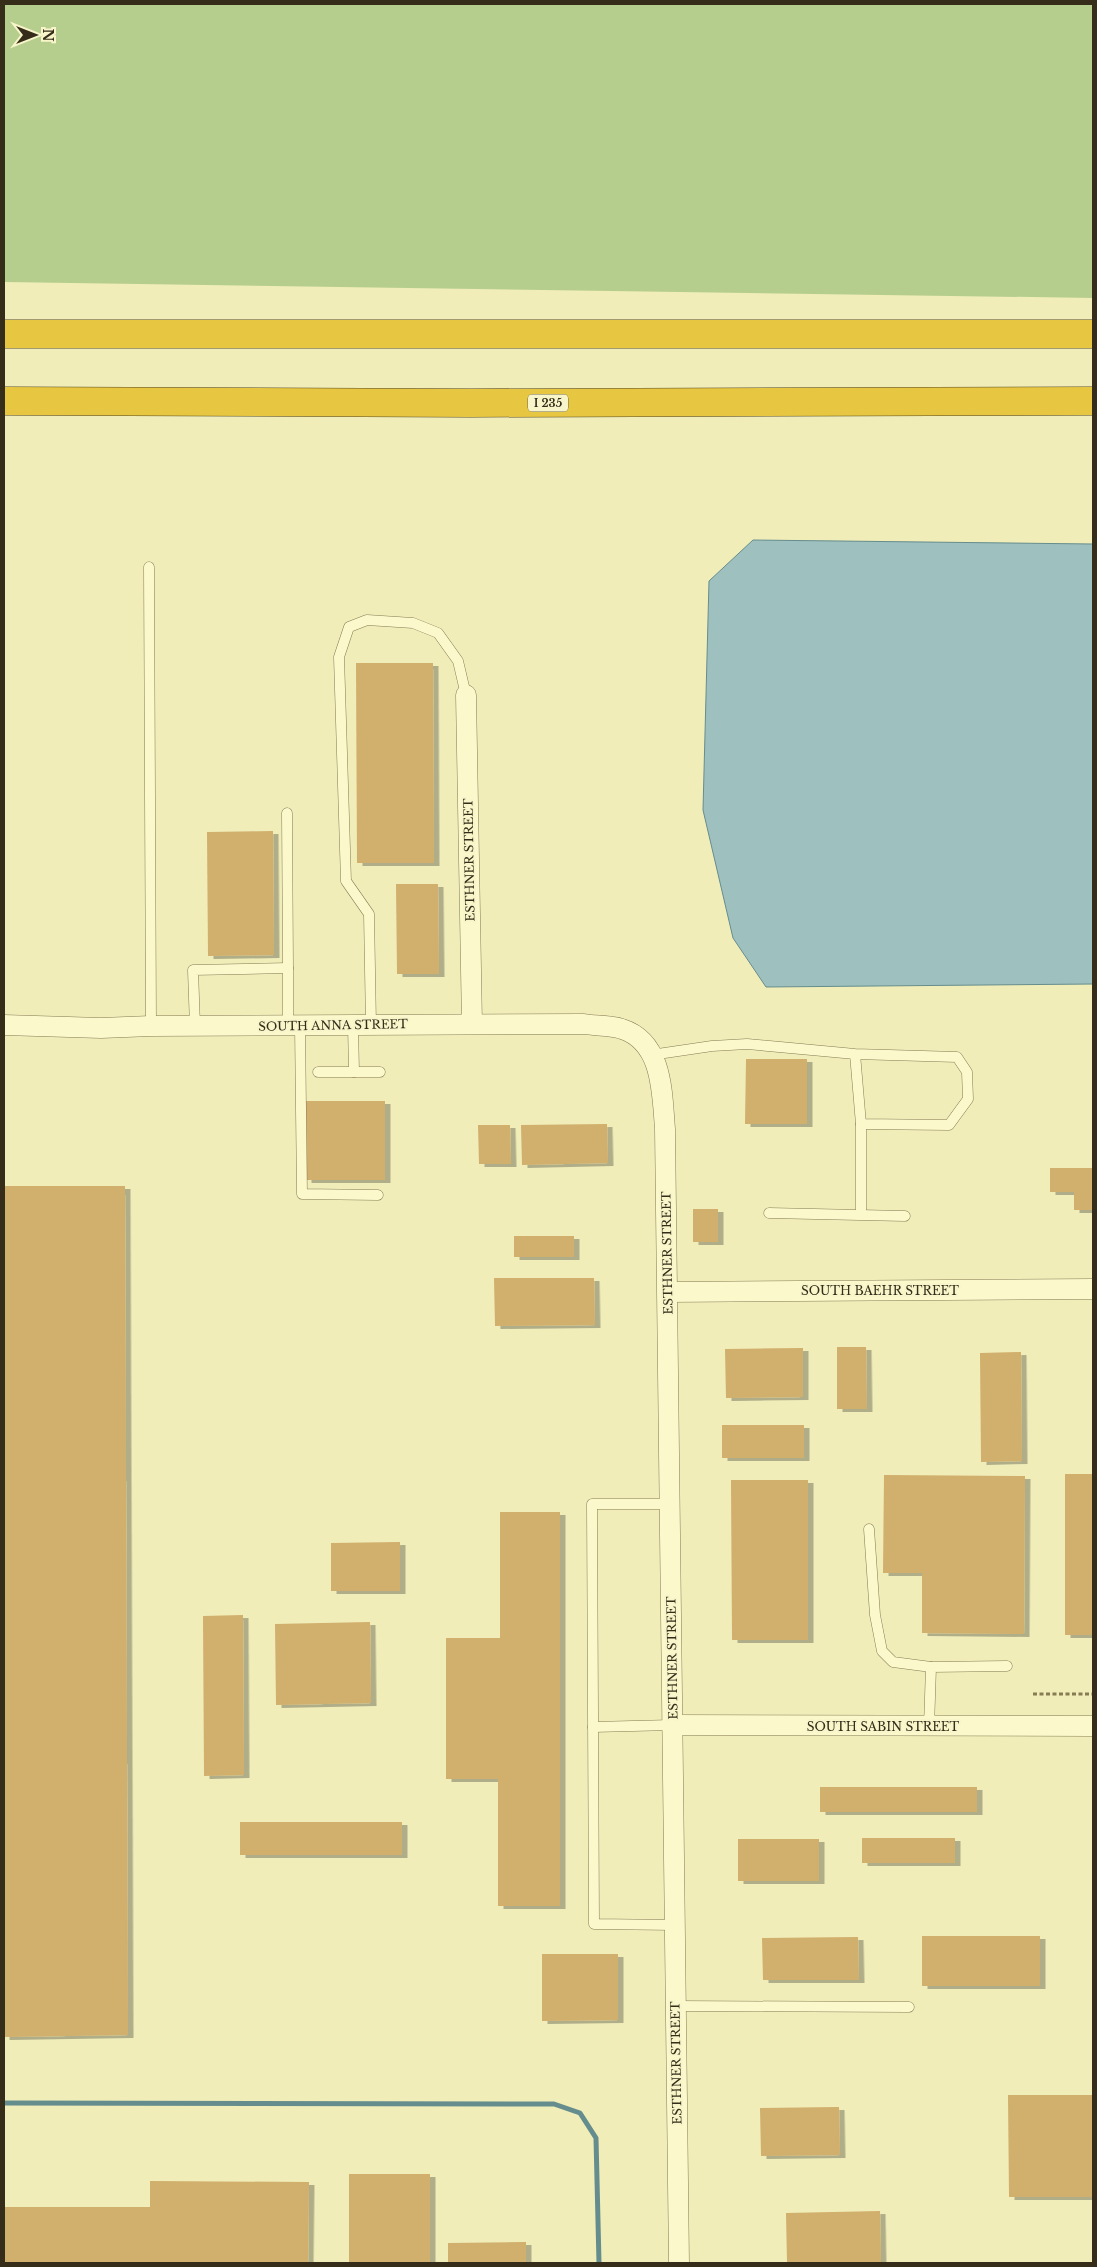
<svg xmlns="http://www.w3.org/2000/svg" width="1097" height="2267" viewBox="0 0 1097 2267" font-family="'Libre Baskerville',serif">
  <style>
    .green { fill: #b6ce8d }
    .water { fill: #9ec0be; stroke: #668d8d }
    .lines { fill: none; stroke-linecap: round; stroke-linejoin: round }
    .stream { stroke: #668d8d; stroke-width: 5 }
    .building { fill: #d1af6c; filter: url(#shadow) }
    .lane-casing { stroke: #877b53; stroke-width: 11 }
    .street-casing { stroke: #877b53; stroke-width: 21 }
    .highway-casing { stroke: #544728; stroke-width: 29 }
    .path { stroke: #877b53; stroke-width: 3; stroke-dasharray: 4 2.5; stroke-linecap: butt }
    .lane { stroke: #fbf8cc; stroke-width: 10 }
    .street { stroke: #fbf8cc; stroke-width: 20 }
    .highway { stroke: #e7c742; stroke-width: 28 }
    .labels { text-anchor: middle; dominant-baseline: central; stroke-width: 4; stroke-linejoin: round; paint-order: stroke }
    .shield { fill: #f7f5c9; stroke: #6f694e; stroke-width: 1 }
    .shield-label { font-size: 11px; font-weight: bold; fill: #352d19 }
    .street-label { font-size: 12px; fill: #352d19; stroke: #f7f5c9 }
  </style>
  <defs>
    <filter id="shadow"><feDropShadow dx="5.5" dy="3" stdDeviation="0" flood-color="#0004"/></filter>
  </defs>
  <rect width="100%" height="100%" fill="#f0edb9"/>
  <path class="green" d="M4,4H1093V298L4,282Z"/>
  <path class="water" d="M753,540L1093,544V984L766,987L733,938L703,810L709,581Z"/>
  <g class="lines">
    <path class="stream" d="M4,2103L554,2104L580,2113L596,2138L599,2263"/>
  </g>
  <g class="building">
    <path d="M356,663H433L434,863H357Z"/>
    <path d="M273,831L274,955L208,956L207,832Z"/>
    <path d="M396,884H438L439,974H397Z"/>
    <path d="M746,1059H807V1124H745Z"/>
    <rect x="306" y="1101" width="79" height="79"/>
    <path d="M607,1124L608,1163L522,1165L521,1125Z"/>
    <path d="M478,1125H510L511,1164H479Z"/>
    <path d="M1050,1168H1093V1210H1074V1192H1050Z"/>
    <path d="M4,1186H125L128,2035L4,2037Z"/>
    <rect x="693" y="1209" width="25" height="33"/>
    <rect x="514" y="1236" width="60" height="21"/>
    <path d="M494,1278H594L595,1325L495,1326Z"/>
    <path d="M837,1347H866L867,1409H837Z"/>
    <path d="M803,1348V1397L726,1398L725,1349Z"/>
    <path d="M1021,1352L1022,1461L981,1462L980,1353Z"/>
    <rect x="722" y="1425" width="82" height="33"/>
    <rect x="1065" y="1474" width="28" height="161"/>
    <path d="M884,1475L1025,1476L1024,1634L922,1633V1573H883Z"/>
    <path d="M731,1480H808V1640H732Z"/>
    <path d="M500,1512H560V1906H498V1779H446V1638H500Z"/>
    <path d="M400,1542V1591H331V1543Z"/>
    <path d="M243,1615L244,1775L204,1776L203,1616Z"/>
    <path d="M370,1622L371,1703L276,1705L275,1624Z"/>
    <rect x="820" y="1787" width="157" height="25"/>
    <rect x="240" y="1822" width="162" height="33"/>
    <rect x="862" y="1838" width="93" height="25"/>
    <rect x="738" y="1839" width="81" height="42"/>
    <rect x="922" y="1936" width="118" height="50"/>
    <path d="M858,1937L859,1980H763L762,1938Z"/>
    <path d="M542,1954H618V2020L542,2021Z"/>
    <path d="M1008,2095H1093V2197H1009Z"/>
    <path d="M839,2107L840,2155L761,2156L760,2108Z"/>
    <path d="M349,2174H430V2263L349,2262Z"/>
    <path d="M150,2181L309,2182L308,2263H4V2207H150Z"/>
    <path d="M880,2211L881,2263H787L786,2213Z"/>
    <path d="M526,2242V2263H448V2243Z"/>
  </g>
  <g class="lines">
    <defs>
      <g id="lane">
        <path d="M149,567L151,1026"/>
        <path d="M287,813L288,968"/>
        <path d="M353,1025L354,1072H380"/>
        <path d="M371,1025L369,914L346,881L339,657L349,627L367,620L413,623L438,633L458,661L466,695"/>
        <path d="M195,1026L193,970L288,968V1026"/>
        <path d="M300,1026L302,1194L378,1195"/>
        <path d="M651,1055L712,1046L747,1044L855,1054L957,1057L967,1072L968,1099L949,1125L861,1124L855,1054"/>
        <path d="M318,1072H354"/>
        <path d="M861,1124V1214"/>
        <path d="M769,1213L905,1216"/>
        <path d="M670,1504H592L594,1924L675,1925"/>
        <path d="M869,1529L875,1615L882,1651L893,1662L931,1667"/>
        <path d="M593,1727L672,1725"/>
        <path d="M929,1727L931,1667L1007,1666"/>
        <path d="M676,2006L909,2007"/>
      </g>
      <g id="street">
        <path d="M466,695L472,1024"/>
        <path d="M4,1025L101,1028L151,1026L584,1024C596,1026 611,1025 622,1029C663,1042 662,1093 665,1129L679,2263"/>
        <path d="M668,1292L1093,1289"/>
        <path d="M672,1725L1093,1726"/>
      </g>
      <g id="highway">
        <path d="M4,334H1093"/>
        <path d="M4,401L471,403L1093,401"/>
      </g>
    </defs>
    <use href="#lane" class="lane-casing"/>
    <use href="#street" class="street-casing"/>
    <use href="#highway" class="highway-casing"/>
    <path class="path" d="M1033,1694H1093"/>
    <use href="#lane" class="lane"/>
    <use href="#street" class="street"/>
    <use href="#highway" class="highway"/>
  </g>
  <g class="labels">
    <rect class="shield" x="528" y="394.5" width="40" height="17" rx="4"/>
    <g class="shield-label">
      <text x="548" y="403">I 235</text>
    </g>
    <g class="street-label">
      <text transform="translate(469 860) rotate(-91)">ESTHNER STREET</text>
      <text transform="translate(333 1025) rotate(-1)">SOUTH ANNA STREET</text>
      <text transform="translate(667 1253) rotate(-91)">ESTHNER STREET</text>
      <text x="880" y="1290">SOUTH BAEHR STREET</text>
      <text transform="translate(672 1658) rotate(-91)">ESTHNER STREET</text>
      <text x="883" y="1726">SOUTH SABIN STREET</text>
      <text transform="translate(676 2063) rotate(-91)">ESTHNER STREET</text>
    </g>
  </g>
  <rect width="1097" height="2267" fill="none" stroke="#352d19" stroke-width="10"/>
  <g transform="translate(35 35) rotate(90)" stroke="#f7f5c9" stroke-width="4" paint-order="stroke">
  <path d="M0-4L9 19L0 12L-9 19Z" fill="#352d19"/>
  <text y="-8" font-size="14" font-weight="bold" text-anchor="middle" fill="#352d19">N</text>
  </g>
</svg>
